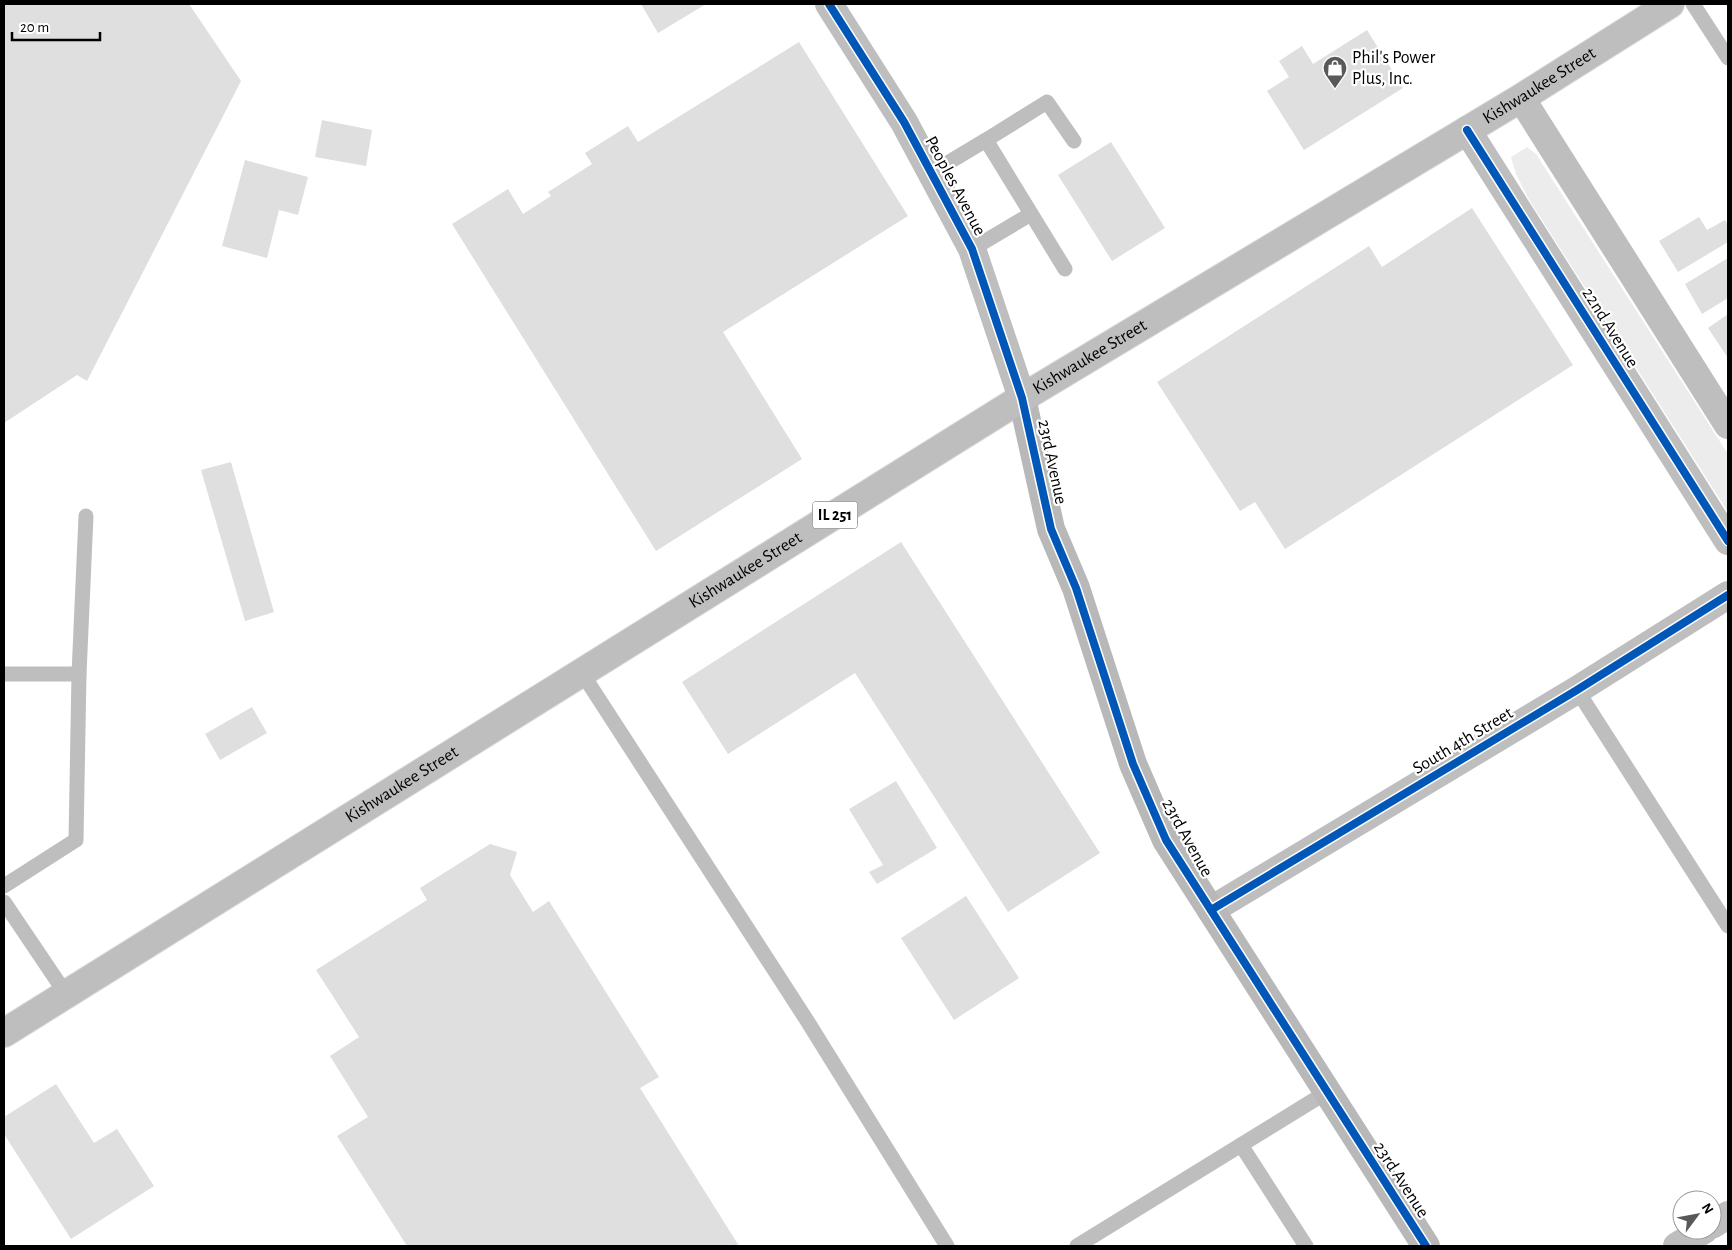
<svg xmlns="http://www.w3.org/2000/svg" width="1732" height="1250" viewBox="0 0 1732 1250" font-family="'Alegreya Sans',sans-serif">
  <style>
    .green { fill: #ececec }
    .building { fill: #dfdfdf }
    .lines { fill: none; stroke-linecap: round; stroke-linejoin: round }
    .primary-casing { stroke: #dbdbdb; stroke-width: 30 }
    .lane { stroke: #bebebe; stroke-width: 15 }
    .street { stroke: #bebebe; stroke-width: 28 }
    .secondary { stroke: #b8b8b8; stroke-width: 28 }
    .primary { stroke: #bebebe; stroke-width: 28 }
    .cycleway-casing { stroke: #fff; stroke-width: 11 }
    .cycleway { stroke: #0057b8; stroke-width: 8 }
    .labels { text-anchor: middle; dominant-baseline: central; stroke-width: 4.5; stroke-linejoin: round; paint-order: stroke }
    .shield { fill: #fff; stroke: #4c4c4c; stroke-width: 1 }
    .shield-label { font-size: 16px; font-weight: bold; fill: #000 }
    .poi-label { font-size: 18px; fill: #000; stroke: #fff; text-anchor: start }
    .street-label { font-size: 18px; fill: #000; stroke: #fff }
  </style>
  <rect width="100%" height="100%" fill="#fff"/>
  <path class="green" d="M1527,147L1536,154L1728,454V512L1528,198L1516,174L1511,157Z"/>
  <g class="building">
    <path d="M4,4H189L241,81L87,381L77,375L4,423Z"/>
    <path d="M641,4H706L658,33Z"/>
    <path d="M1367,30L1403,88L1304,150L1267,91L1289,77L1279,61L1302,46L1313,64Z"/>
    <path d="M799,42L908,216L723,332L802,459L656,551L452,224L508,189L523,214L551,196L548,192L592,164L585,153L628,126L638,142Z"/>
    <path d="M322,120L372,130L366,166L315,157Z"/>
    <path d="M1111,142L1165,228L1112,261L1058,175Z"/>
    <path d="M245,160L308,177L298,215L279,210L267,258L222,246Z"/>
    <path d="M1472,208L1573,365L1285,549L1255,502L1240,511L1157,382L1369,246L1382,267Z"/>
    <path d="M1699,217L1707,230L1725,220L1728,225V242L1678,272L1659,241Z"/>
    <path d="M1728,258V298L1702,314L1685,284Z"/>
    <path d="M1728,314V358L1708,328Z"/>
    <path d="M231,462L274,612L245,621L201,470Z"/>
    <path d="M901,542L1100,853L1008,912L855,673L728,754L682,682Z"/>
    <path d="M252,707L267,733L220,760L205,734Z"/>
    <path d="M896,781L937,848L877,884L869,872L883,865L849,809Z"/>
    <path d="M490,844L517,852L510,875L533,912L549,901L659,1077L640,1088L739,1246H407L337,1136L368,1117L330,1056L359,1037L316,970L427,900L420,888Z"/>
    <path d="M966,896L1019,978L954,1020L901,938Z"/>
    <path d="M56,1084L94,1143L117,1129L154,1186L71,1239L4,1134V1117Z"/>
  </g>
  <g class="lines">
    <defs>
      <g id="primary">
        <path id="s1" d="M4,1033L1022,398L1521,98L1670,4"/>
      </g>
    </defs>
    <use href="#primary" class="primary-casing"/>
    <g class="lane">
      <path d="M1693,4L1728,58"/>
      <path d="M986,140L1047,102L1074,141"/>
      <path d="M931,173L986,140L1065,269"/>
      <path d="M972,249L1031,214"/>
      <path d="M582,673L806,1019L947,1246"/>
      <path d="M4,674H79L76,840L4,886"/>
      <path d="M79,674L86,516"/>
      <path d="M1577,690L1728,926"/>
      <path d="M4,902L66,994"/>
      <path d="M1241,1145L1306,1246"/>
      <path d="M1077,1246L1327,1092"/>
    </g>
    <g class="street">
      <path d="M829,4L904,122L972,249L1022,398"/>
      <path d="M1521,98L1728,425"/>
      <path d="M1467,130L1728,541"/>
      <path d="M1211,910L1577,690L1728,595"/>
      <path d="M1712,1225L1728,1215"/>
      <path d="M1677,1246L1704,1230"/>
    </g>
    <path class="secondary" d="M1022,398L1051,529L1076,588L1133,764L1166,840L1426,1246"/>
    <use href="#primary" class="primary"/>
    <defs>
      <g id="cycleway">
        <path d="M829,4L904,122L972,249L1022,398L1051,529L1076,588L1133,764L1166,840L1426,1246"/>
        <path d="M1467,130L1728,541"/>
        <path d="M1211,910L1577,690L1728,595"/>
      </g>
    </defs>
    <use href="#cycleway" class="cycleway-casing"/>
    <use href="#cycleway" class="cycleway"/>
  </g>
  <defs>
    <symbol id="shop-pin" viewBox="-11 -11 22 30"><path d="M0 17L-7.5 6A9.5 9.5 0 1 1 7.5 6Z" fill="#595959" stroke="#fff"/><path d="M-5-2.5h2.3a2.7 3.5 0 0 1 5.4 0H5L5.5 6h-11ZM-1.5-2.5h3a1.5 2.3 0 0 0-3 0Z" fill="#fff"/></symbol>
  </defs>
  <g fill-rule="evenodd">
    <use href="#shop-pin" x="1321" y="54" width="28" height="38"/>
  </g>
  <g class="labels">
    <rect class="shield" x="812.5" y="501.5" width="45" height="27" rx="4"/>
    <g class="shield-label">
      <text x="835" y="515">IL 251</text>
    </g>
    <g class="poi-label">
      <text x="1352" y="58">Phil's Power<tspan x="1352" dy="21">Plus, Inc.</tspan></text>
    </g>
    <g class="street-label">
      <text stroke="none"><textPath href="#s1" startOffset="1804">Kishwaukee Street</textPath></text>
      <text transform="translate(955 186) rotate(62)">Peoples Avenue</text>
      <text transform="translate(1610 328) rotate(58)">22nd Avenue</text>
      <text stroke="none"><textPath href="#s1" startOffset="1279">Kishwaukee Street</textPath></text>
      <text transform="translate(1052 462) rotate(78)">23rd Avenue</text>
      <text stroke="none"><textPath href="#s1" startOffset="874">Kishwaukee Street</textPath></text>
      <text transform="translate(1463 741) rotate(-31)">South 4th Street</text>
      <text stroke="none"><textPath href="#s1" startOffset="469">Kishwaukee Street</textPath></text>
      <text transform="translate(1187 838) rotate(61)">23rd Avenue</text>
      <text transform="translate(1401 1180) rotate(57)">23rd Avenue</text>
    </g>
  </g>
  <rect width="1732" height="1250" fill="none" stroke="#000000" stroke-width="10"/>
  <g transform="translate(1697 1215) rotate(58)"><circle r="24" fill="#ffffff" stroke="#999999"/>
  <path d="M0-4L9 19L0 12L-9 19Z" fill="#595959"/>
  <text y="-8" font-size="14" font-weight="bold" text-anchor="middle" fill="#000000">N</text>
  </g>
  <path d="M12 32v8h88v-8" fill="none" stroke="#000000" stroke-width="2.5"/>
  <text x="20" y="32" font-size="15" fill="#000000" stroke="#ffffff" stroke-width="4" paint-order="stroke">20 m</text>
</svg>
